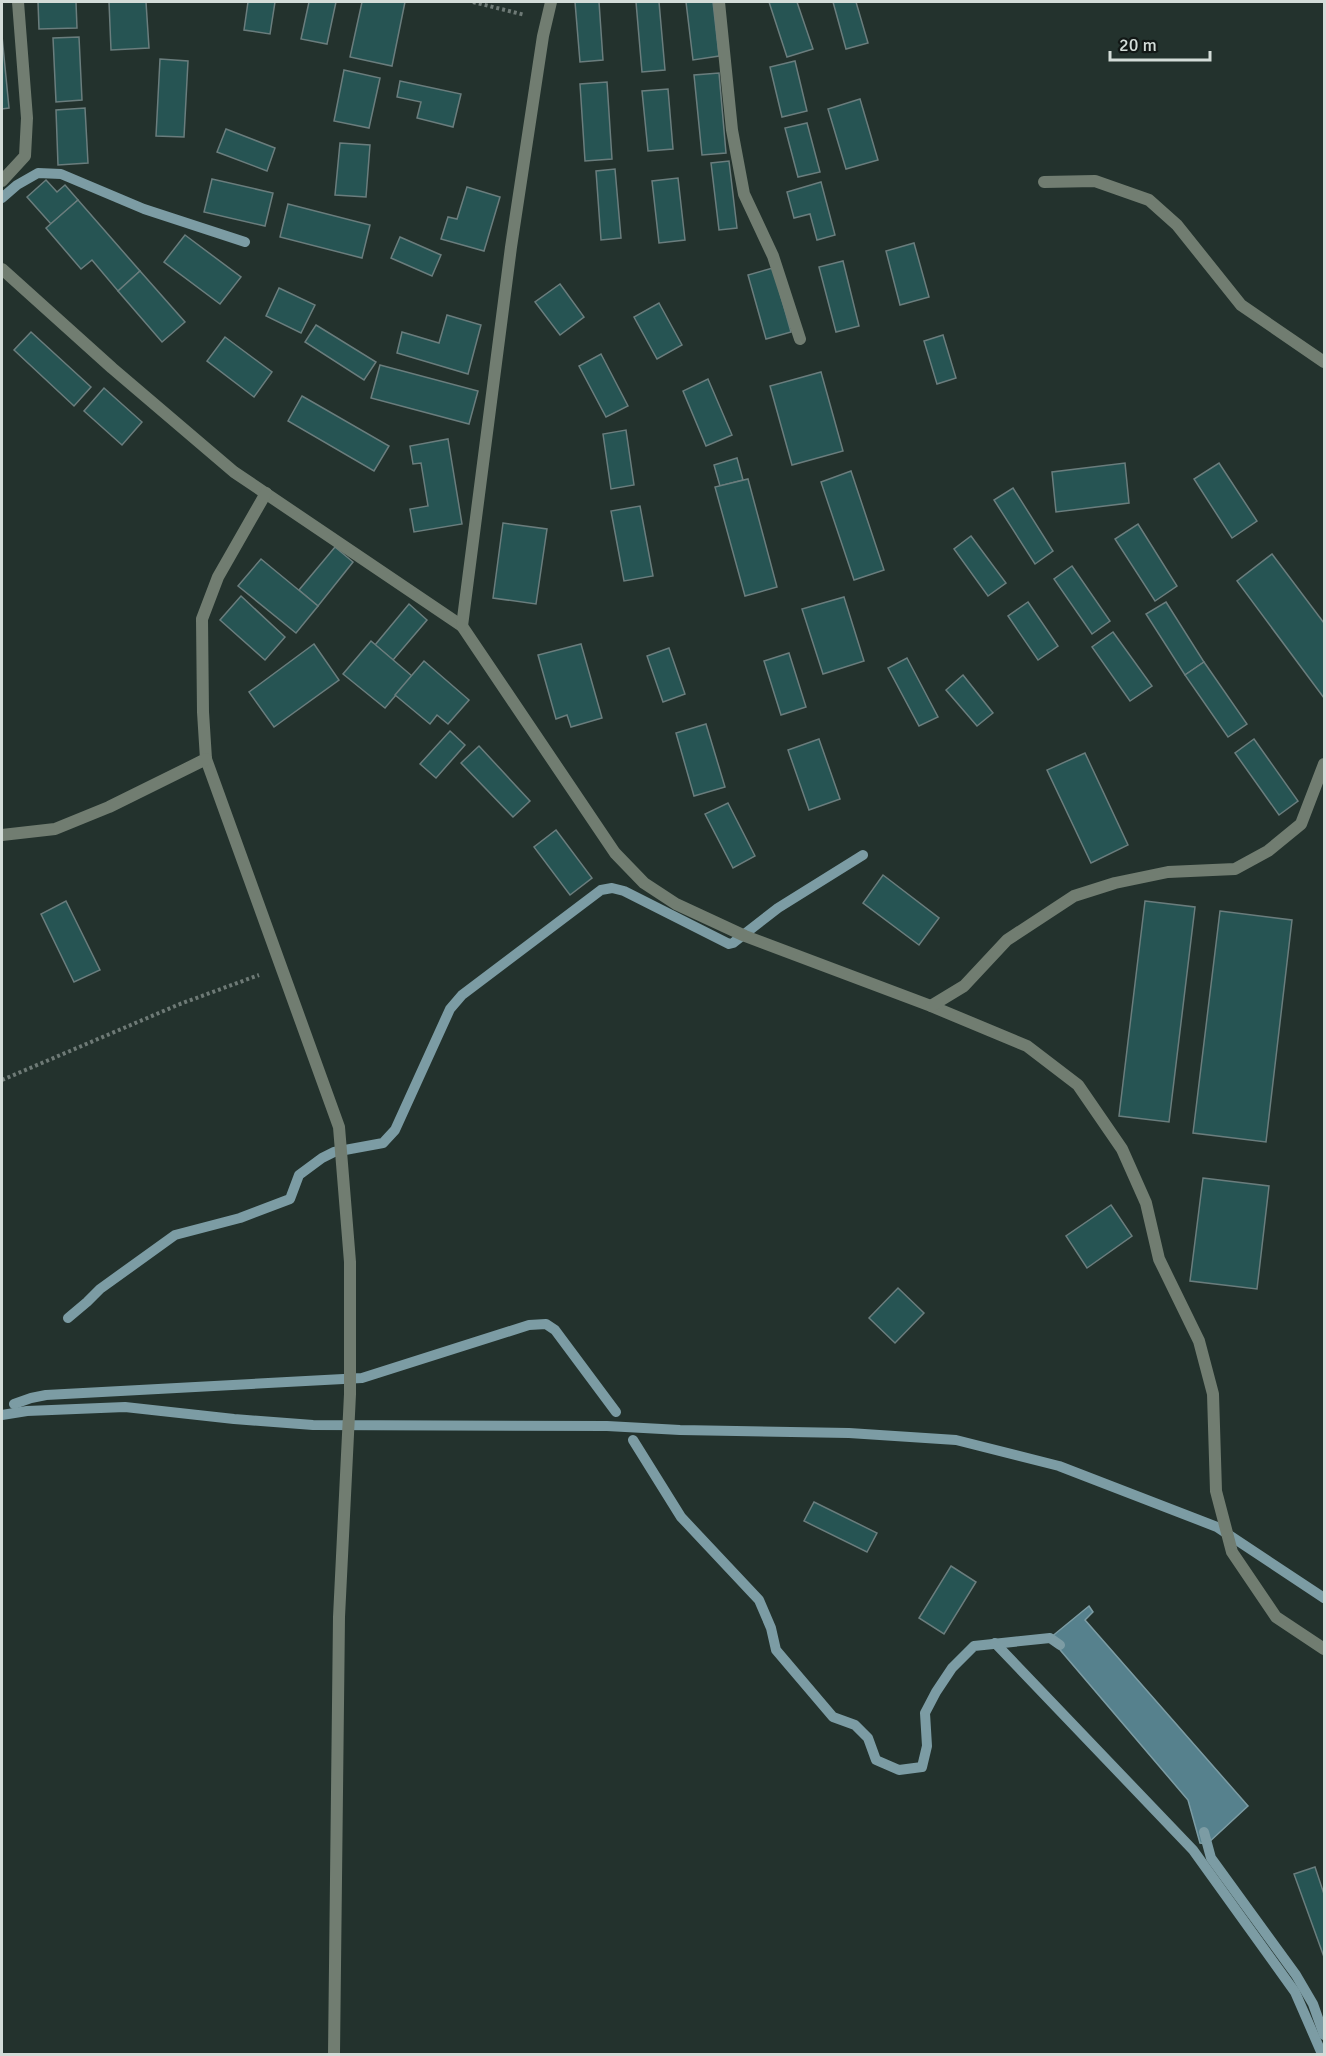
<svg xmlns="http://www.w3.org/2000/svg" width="1326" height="2056" viewBox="0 0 1326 2056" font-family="Signika,sans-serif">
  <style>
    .water { fill: #56818d; stroke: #7c9ca4; stroke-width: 1.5 }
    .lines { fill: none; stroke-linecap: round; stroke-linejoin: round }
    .stream { stroke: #7c9ca4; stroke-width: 10 }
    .building { fill: #265453; stroke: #6a7d7d; stroke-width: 1.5 }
    .path { stroke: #6e7a76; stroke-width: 4; stroke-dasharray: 3 3; stroke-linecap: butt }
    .minor { stroke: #717d71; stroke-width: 12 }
  </style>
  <rect width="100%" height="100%" fill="#23322d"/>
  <path class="water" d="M1089,1606L1093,1612L1085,1620L1248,1806L1207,1844L1200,1843L1188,1800L1050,1638Z"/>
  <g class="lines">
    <g class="stream">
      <path d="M2,198L17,185L38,173L61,174L144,209L245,242"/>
      <path d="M68,1318L87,1302L100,1289L175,1235L240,1218L290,1199L299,1175L322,1158L334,1152L383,1143L395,1130L450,1009L462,995L601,890L612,888L624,891L729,944L733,943L778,908L863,855"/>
      <path d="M14,1404L31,1398L46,1395L362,1378L529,1325L546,1324L555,1330L616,1412"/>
      <path d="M2,1415L27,1411L125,1407L234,1419L313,1425L607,1426L680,1430L849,1433L956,1440L1059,1466L1217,1527L1324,1598"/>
      <path d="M633,1440L681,1517L759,1600L771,1628L776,1650L833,1717L855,1725L868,1738L876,1760L899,1770L922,1767L927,1746L925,1713L936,1692L952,1668L974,1646L1050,1638L1060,1645"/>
      <path d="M995,1643L1193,1850L1295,1992L1322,2054"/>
      <path d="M1204,1832L1211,1858L1296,1975L1313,2004L1324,2035"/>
    </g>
  </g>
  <g class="building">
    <path d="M38,2H76L77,28L39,29Z"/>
    <path d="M109,2H146L149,48L111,50Z"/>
    <path d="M248,2H275L270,34L244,30Z"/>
    <path d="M309,2H336L327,44L301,39Z"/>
    <path d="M362,2H405L392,66L350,57Z"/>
    <path d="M575,2H599L603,60L580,62Z"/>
    <path d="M636,2H659L665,70L642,72Z"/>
    <path d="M686,2H713L719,56L693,60Z"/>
    <path d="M769,2H797L813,49L787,57Z"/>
    <path d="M833,2H856L868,43L846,49Z"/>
    <path d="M2,36L9,108L2,109Z"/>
    <path d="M79,37L82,100L56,102L53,38Z"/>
    <path d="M160,59L188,61L184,137L156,136Z"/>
    <path d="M795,61L807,111L782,117L770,67Z"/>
    <path d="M344,70L380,78L369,128L334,121Z"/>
    <path d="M719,73L726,153L702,155L694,75Z"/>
    <path d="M400,81L461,94L453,127L417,118L421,102L397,97Z"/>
    <path d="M607,82L612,159L585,161L580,84Z"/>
    <path d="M668,89L673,149L648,151L642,91Z"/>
    <path d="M860,99L878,160L846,169L828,109Z"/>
    <path d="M85,108L88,163L58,165L56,110Z"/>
    <path d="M807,123L820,172L798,177L785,128Z"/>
    <path d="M226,129L275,148L267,171L217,152Z"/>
    <path d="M340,143L370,145L366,197L335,195Z"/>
    <path d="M729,161L737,228L719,230L711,163Z"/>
    <path d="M615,169L621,238L601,240L596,171Z"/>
    <path d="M678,178L685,240L659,243L652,181Z"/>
    <path d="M212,179L273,193L265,226L204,212Z"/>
    <path d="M46,180L57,192L65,185L78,200L51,224L27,197Z"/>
    <path d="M821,182L835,235L817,240L810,214L794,218L787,192Z"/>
    <path d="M467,187L500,197L484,251L441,239L448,217L457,219Z"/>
    <path d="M78,200L140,271L118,291L92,260L81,269L46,228Z"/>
    <path d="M288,204L370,225L362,258L280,237Z"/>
    <path d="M185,235L241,277L220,304L164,262Z"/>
    <path d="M400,237L441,255L432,276L391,258Z"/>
    <path d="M914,243L929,297L900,305L886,251Z"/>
    <path d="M843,261L859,326L836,332L819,267Z"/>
    <path d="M773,268L791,332L766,339L748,275Z"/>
    <path d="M140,271L185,322L162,342L118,291Z"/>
    <path d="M560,284L584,317L560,335L535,302Z"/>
    <path d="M279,288L315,305L301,333L266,316Z"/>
    <path d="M659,303L682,345L657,359L634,317Z"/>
    <path d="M447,315L481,325L468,374L397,353L402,332L439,343Z"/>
    <path d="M316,325L376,362L364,380L305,342Z"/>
    <path d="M31,332L91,387L74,406L14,350Z"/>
    <path d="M943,335L956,378L937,384L924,341Z"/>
    <path d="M225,337L272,372L254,397L207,361Z"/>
    <path d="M601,354L628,406L606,417L579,366Z"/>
    <path d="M380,365L478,391L469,424L371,398Z"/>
    <path d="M821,372L843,451L792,465L770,386Z"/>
    <path d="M708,379L732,435L706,446L683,391Z"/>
    <path d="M104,388L142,422L122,445L84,411Z"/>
    <path d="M302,396L389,446L374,471L288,421Z"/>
    <path d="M626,430L634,485L611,489L603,434Z"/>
    <path d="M448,439L462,524L414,532L410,509L428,506L421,463L413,464L410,446Z"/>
    <path d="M737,458L743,480L720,486L714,465Z"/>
    <path d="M1125,463L1129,503L1056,512L1052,472Z"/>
    <path d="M1219,463L1257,521L1232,538L1194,479Z"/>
    <path d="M851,471L884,570L854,580L821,482Z"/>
    <path d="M748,479L777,587L745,596L715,487Z"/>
    <path d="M1013,488L1053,551L1035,564L994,500Z"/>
    <path d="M640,506L653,576L624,581L611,511Z"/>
    <path d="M503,523L547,529L536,604L493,598Z"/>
    <path d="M1138,524L1177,586L1155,601L1115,539Z"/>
    <path d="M971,536L1006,583L988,596L954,549Z"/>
    <path d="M335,547L353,562L318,606L299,590Z"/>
    <path d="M1272,554L1324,623V698L1237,581Z"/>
    <path d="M261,559L318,606L296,633L238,586Z"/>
    <path d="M1072,566L1110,621L1092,634L1054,579Z"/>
    <path d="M241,596L285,637L265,660L220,620Z"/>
    <path d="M844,597L864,661L823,674L802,609Z"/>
    <path d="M1028,602L1058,646L1038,660L1008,616Z"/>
    <path d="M1166,602L1204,662L1185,675L1146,614Z"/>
    <path d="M409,604L427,620L393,660L375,645Z"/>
    <path d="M1113,632L1152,686L1130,701L1092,647Z"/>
    <path d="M371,641L412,676L385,708L343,674Z"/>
    <path d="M314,644L339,680L274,727L249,692Z"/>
    <path d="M581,644L602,718L571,727L567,715L556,719L538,655Z"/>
    <path d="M669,648L685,694L663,702L647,656Z"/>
    <path d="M789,653L806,707L781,715L764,661Z"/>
    <path d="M907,658L938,717L919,726L888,668Z"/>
    <path d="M424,661L469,700L448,724L437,715L430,724L395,695Z"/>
    <path d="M1204,662L1247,724L1228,737L1185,675Z"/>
    <path d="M963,675L993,713L977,726L946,690Z"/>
    <path d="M706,724L725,787L694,796L676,733Z"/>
    <path d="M450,731L465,745L436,778L420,764Z"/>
    <path d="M819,739L840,799L809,810L788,750Z"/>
    <path d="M1254,739L1298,801L1279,815L1235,753Z"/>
    <path d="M479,746L530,801L513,817L461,763Z"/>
    <path d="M1085,753L1128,845L1091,863L1047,770Z"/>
    <path d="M728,803L755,856L733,868L705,814Z"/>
    <path d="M556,830L592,878L570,895L534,847Z"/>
    <path d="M883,875L939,918L919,945L863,903Z"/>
    <path d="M66,901L100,970L74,982L41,914Z"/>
    <path d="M1145,901L1195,907L1169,1122L1119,1116Z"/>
    <path d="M1220,911L1292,920L1266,1142L1193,1133Z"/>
    <path d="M1203,1178L1269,1186L1257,1289L1190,1281Z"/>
    <path d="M1111,1205L1132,1236L1087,1268L1066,1236Z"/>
    <path d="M898,1288L924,1313L895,1343L869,1318Z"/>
    <path d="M814,1502L877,1533L867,1552L804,1521Z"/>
    <path d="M951,1566L976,1582L944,1634L919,1618Z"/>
    <path d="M1315,1867L1324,1894V1957L1294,1874Z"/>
  </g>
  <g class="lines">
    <g class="path">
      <path d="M473,2L525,15"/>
      <path d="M2,1080L180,1004L259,975"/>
    </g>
    <g class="minor">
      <path d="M719,2L732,130L744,194L773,256L800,339"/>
      <path d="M2,181L25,156L27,118L18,2"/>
      <path d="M1044,182L1095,181L1149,200L1177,225L1241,305L1324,362"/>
      <path d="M2,269L112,368L234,472L462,626L615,853L644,883L676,904L745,936L931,1006L1027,1046L1078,1085L1122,1149L1146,1203L1159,1259L1199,1341L1213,1394L1216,1491L1232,1552L1276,1617L1324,1649"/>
      <path d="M266,493L218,577L202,619L203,712L206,759L339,1127L350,1262V1394L339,1617L334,2054"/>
      <path d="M462,626L511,247L543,36L551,2"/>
      <path d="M2,835L55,829L109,807L206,759"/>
      <path d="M931,1006L964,986L1007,940L1074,896L1115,883L1168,872L1235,869L1268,851L1301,824L1324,764"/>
    </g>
  </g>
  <rect width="1326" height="2056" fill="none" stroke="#d3dcd8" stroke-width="6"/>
  <path d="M1110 51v9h100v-9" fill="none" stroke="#d3dcd8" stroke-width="3"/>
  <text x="1119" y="51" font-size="18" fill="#d3dcd8" stroke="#121816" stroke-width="4.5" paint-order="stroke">20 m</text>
</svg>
